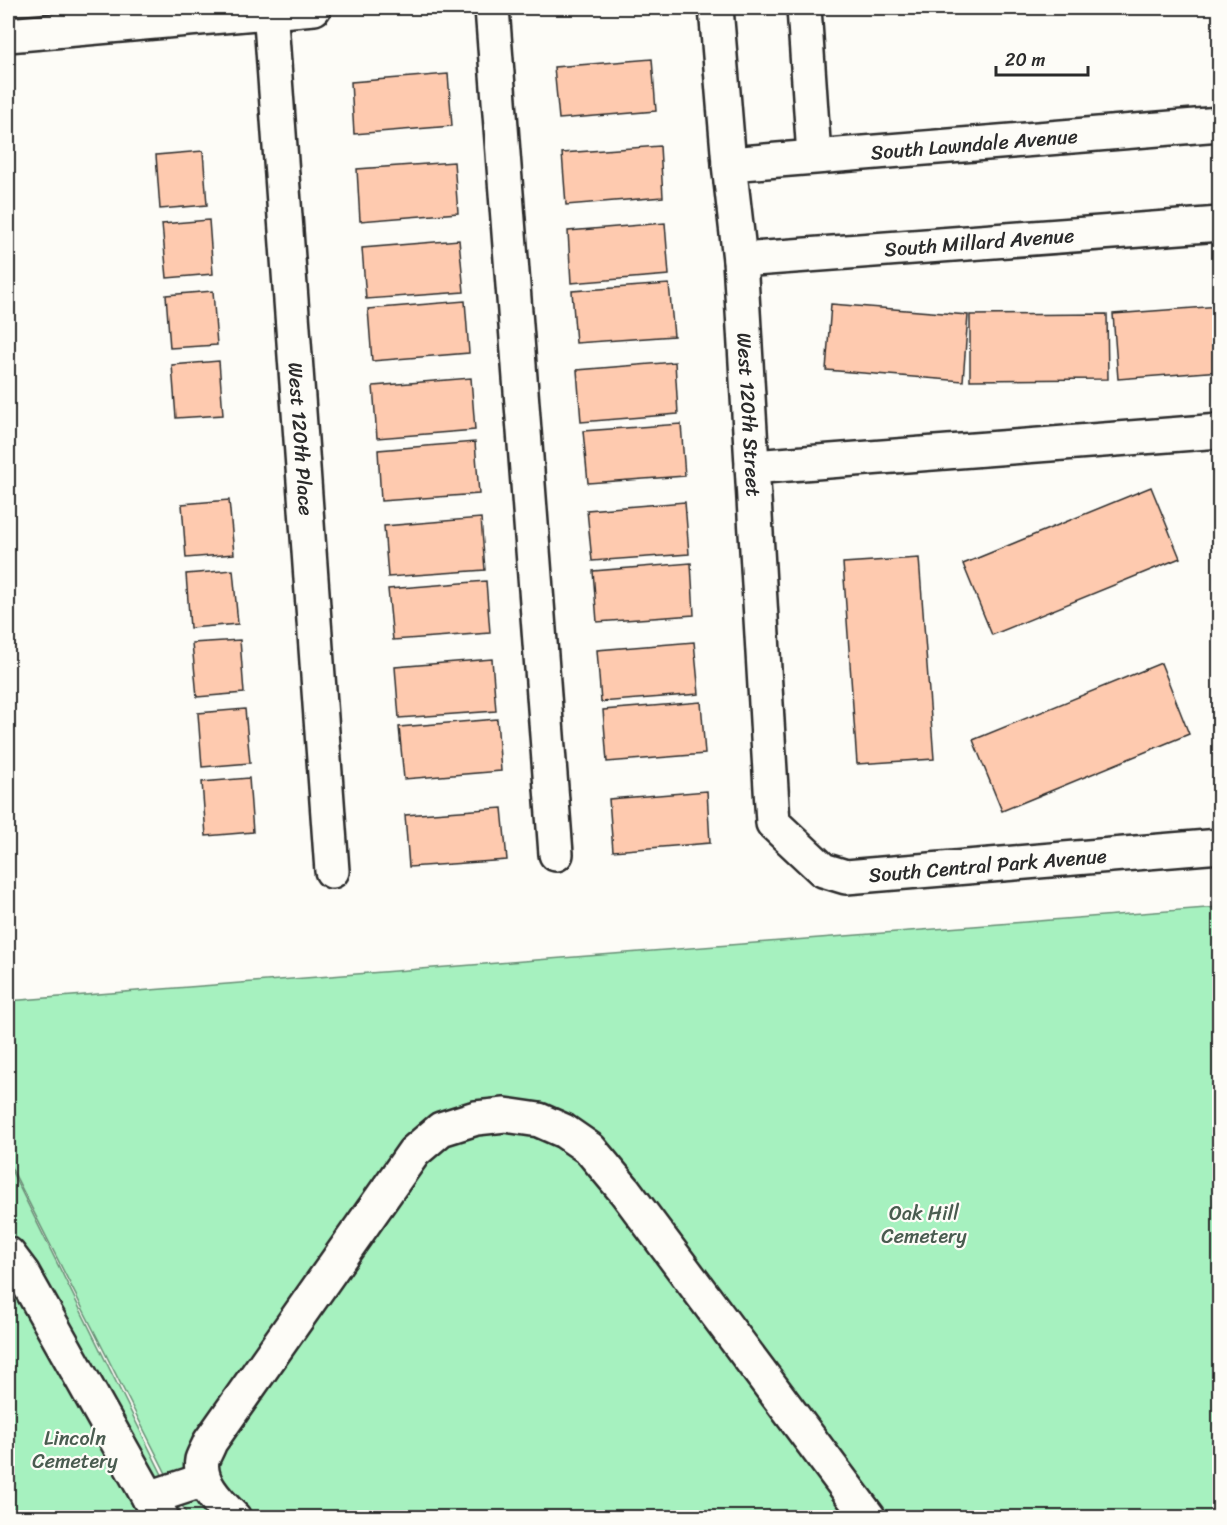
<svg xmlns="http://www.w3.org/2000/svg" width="1227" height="1525" viewBox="0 0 1227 1525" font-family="Sriracha,sans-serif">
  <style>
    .green { fill: #a6f1bf; stroke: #688e75; stroke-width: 1.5 }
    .building { fill: #fecaaf; stroke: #2b2b2b; stroke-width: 1.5 }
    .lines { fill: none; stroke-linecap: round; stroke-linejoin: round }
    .minor-casing { stroke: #2b2b2b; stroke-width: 38 }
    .minor { stroke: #fdfcf7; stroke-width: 33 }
    .labels { text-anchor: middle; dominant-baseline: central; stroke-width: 4.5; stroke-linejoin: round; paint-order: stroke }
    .street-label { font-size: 20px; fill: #2b2b2b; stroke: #fdfcf7 }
    .park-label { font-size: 20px; fill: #4a5c50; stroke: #fdfcf7 }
  </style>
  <rect width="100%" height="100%" fill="#fdfcf7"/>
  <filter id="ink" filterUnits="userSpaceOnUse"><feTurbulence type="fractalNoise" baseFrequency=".0167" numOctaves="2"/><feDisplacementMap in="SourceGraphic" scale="12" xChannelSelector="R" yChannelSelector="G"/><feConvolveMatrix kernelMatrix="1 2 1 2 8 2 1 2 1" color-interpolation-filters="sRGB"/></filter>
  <g filter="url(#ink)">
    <g class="green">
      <path d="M1219,907V1517H188L8,1161V1001Z"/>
      <path d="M8,1164L183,1517H8Z"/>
    </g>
    <g class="building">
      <path d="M652,59L656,111L559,119L554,67Z"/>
      <path d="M448,74L452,126L354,134L351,82Z"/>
      <path d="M660,146L663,197L566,205L562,153Z"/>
      <path d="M203,151L207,205L160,209L156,155Z"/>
      <path d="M454,162L458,213L360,221L357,169Z"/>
      <path d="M209,220L213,274L167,278L162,224Z"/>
      <path d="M665,223L669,275L571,283L568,231Z"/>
      <path d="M459,240L464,292L366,299L362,248Z"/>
      <path d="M669,284L674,336L576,343L572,291Z"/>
      <path d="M213,291L217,345L170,348L166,295Z"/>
      <path d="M465,301L469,353L372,361L368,309Z"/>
      <path d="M831,304L968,315L963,381L826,370Z"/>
      <path d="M1220,306V371L1118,379L1113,314Z"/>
      <path d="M1107,314L1108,379L970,380V315Z"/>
      <path d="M219,361L223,415L176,418L172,365Z"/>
      <path d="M675,362L678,414L581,422L577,370Z"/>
      <path d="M471,378L475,430L377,438L373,386Z"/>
      <path d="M681,424L685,476L588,483L583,431Z"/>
      <path d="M475,442L479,494L381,501L378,450Z"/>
      <path d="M1151,487L1180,558L992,635L963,564Z"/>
      <path d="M229,500L234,554L186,558L182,504Z"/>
      <path d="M685,502L689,554L592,561L587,510Z"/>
      <path d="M481,518L485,570L388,577L384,526Z"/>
      <path d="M919,558L934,759L857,764L843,563Z"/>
      <path d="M691,563L694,615L597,622L593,571Z"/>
      <path d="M233,570L238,624L190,628L186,574Z"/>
      <path d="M486,581L490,633L393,640L388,589Z"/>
      <path d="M240,640L244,693L197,697L192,643Z"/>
      <path d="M694,642L699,694L601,702L597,650Z"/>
      <path d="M492,659L496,711L399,718L395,667Z"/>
      <path d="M1161,663L1189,734L1002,811L973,740Z"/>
      <path d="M701,702L705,754L607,762L603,710Z"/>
      <path d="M245,709L250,763L202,767L198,713Z"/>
      <path d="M497,719L501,771L404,779L399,727Z"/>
      <path d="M249,778L253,832L206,836L202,782Z"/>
      <path d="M707,791L710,843L613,851L609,799Z"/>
      <path d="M502,808L507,860L409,867L405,815Z"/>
    </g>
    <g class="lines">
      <defs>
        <g id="minor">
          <path id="s1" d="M270,8L332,871"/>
          <path d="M492,8L556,854"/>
          <path id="s2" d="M716,8L729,164L740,260L773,823L823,870L846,877L1220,846"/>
          <path d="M804,8L814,156"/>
          <path d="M8,35L314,8"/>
          <path id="s3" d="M729,164L1220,124"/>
          <path id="s4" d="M740,260L1220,224"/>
          <path d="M752,467L1220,431"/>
          <path d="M8,1254L23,1274L149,1498L162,1518"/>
          <path d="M149,1498L204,1480"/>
          <path d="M234,1518C219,1503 198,1483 202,1460C204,1454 208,1448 210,1442L414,1152L441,1129L476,1118L505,1115L539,1120L564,1131L590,1149L625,1191L869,1518"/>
        </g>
      </defs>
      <use href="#minor" class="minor-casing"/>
      <use href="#minor" class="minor"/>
    </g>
  </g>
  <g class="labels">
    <g class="street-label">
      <text stroke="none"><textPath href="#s3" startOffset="246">South Lawndale Avenue</textPath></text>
      <text stroke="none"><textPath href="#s4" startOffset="240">South Millard Avenue</textPath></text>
      <text stroke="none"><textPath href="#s2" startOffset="408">West 120th Street</textPath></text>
      <text stroke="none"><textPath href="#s1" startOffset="432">West 120th Place</textPath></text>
      <text stroke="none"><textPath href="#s2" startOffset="1052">South Central Park Avenue</textPath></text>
    </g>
    <g class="park-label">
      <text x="924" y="1213">Oak Hill<tspan x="924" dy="23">Cemetery</tspan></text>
      <text x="75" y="1438">Lincoln<tspan x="75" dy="23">Cemetery</tspan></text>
    </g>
  </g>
  <rect width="1227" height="1525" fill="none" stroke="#fdfcf7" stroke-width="30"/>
  <rect x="15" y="15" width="1197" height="1495" fill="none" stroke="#2b2b2b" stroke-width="2" filter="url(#ink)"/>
  <path d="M996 66v9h92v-9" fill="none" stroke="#2b2b2b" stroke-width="3"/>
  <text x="1005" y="66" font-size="18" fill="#2b2b2b" stroke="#fdfcf7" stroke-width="4.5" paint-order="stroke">20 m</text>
</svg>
